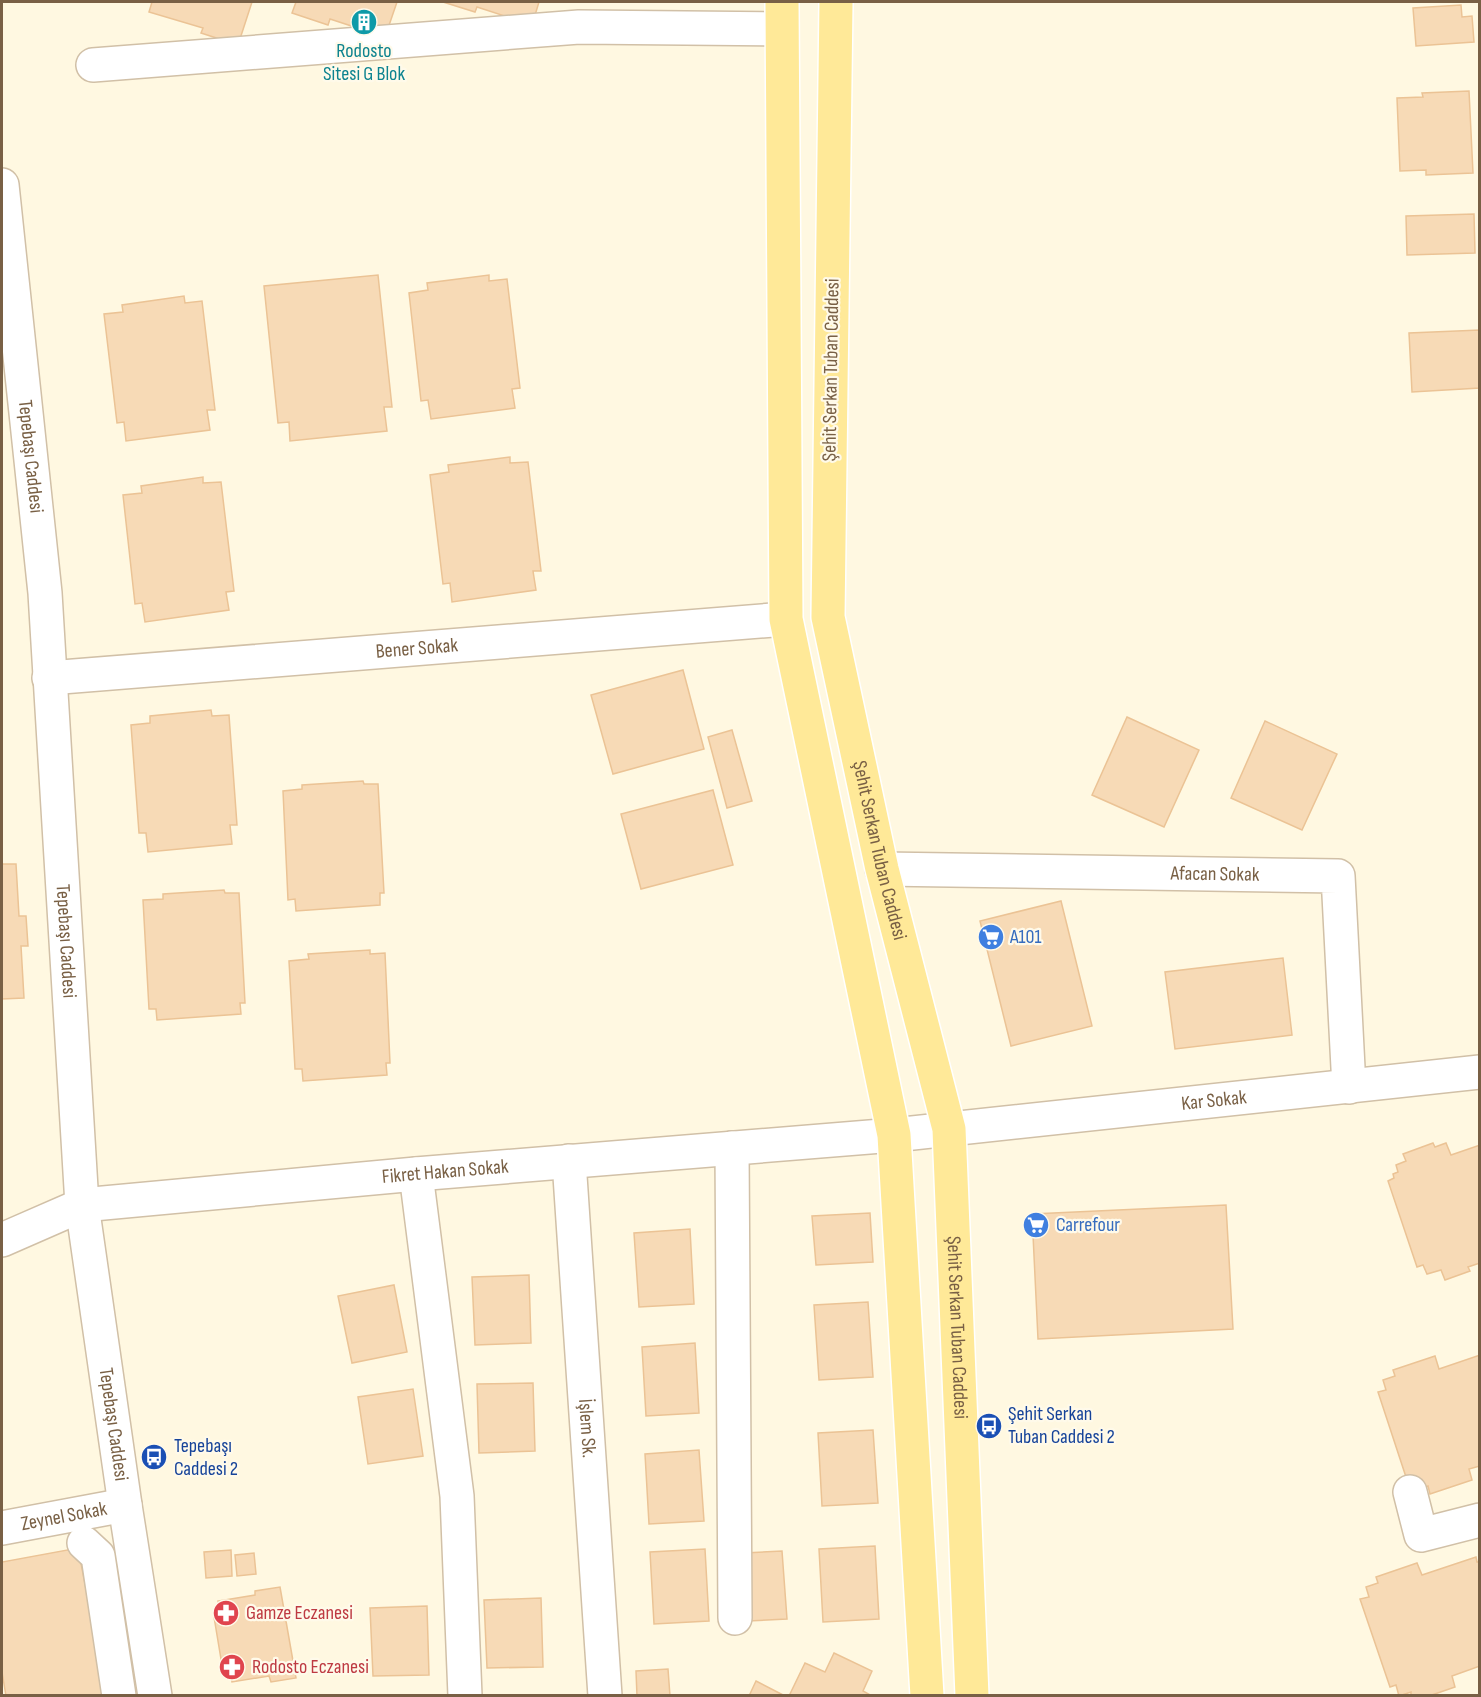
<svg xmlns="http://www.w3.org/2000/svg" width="1481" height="1697" viewBox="0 0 1481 1697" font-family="'Sofia Sans Condensed',sans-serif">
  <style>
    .building { fill: #f7dab6; stroke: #ebc395; stroke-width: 1.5 }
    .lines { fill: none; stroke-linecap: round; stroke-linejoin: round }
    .minor-casing { stroke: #d1c0a7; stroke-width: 36 }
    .major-casing { stroke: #fff; stroke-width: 36 }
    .minor { stroke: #fff; stroke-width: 33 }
    .major { stroke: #ffe998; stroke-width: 33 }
    .labels { text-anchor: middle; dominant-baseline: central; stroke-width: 4.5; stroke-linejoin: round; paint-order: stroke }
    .culture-label { font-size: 20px; fill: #0d838f; stroke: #fffaea }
    .street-label { font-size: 20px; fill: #796045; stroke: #fffaea }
    .shop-label { font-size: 20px; fill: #366cbe; stroke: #fffaea; text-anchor: start }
    .transit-label { font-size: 20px; fill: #164399; stroke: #fffaea; text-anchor: start }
    .health-label { font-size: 20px; fill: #be3a42; stroke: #fffaea; text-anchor: start }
  </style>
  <rect width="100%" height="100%" fill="#fff8e1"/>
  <g class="building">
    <path d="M152,2H252L238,45L201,33L203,28L149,12Z"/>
    <path d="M296,2H397L385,37L330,19L328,25L292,13Z"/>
    <path d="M443,2H539L532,25L477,7L475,12Z"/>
    <path d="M1461,5L1462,17L1472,16L1474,42L1416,46L1413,8Z"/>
    <path d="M1469,91L1473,173L1426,175V170L1400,171L1397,98L1423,97L1422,93Z"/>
    <path d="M1474,214L1475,253L1407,255L1406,216Z"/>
    <path d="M378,275L392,407H384L387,431L290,441L289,422L278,423L264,286Z"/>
    <path d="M489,275V281L507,279L520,388L512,389L515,408L431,419L428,400L421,401L409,293L428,290L427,283Z"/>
    <path d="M184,296L185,303L202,301L215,410H207L210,430L126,441L124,422L117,423L104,314L123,312L122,305Z"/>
    <path d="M1480,330V388L1412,392L1409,333Z"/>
    <path d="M510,457V463L528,462L541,571H533L536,590L452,602L450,583L443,584L430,475L449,472L448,465Z"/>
    <path d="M203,477V483L221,482L234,591L226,592L229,610L145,622L142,603L135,604L123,495L142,493L141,486Z"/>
    <path d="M683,670L704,749L613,774L591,695Z"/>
    <path d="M211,710L212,716L229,715L237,825H230L232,844L148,852L146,833H139L131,725L150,723V716Z"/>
    <path d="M1127,717L1199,750L1164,827L1092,795Z"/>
    <path d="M1265,721L1337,754L1302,830L1231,798Z"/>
    <path d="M732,730L752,801L727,808L708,737Z"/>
    <path d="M363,781L364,784H378L384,893H380V905L296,911L295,899L288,900L283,791L302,789V785Z"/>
    <path d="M713,790L733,865L641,889L621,814Z"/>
    <path d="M2,864H16L19,916H26L28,946H21L24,998L2,999Z"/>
    <path d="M224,890L225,893H239L245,1003H240L241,1014L157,1020L156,1009H149L143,900L163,899V894Z"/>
    <path d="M1061,901L1092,1026L1011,1046L980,921Z"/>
    <path d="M370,950V954L385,953L390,1063H386L387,1075L303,1081L302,1069H295L289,961L309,959L308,954Z"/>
    <path d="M1283,958L1292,1035L1175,1049L1165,972Z"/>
    <path d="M1433,1143L1435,1147L1446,1143L1451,1155L1480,1145V1263L1468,1267L1470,1271L1445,1280L1441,1270L1427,1274L1423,1265L1417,1267L1388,1181L1394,1178L1393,1174L1398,1172L1396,1165L1406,1161L1403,1154Z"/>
    <path d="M1226,1205L1233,1329L1038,1339L1032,1214Z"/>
    <path d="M870,1213L873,1262L816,1265L812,1216Z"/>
    <path d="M690,1229L694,1304L639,1307L634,1233Z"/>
    <path d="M529,1275L531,1343L475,1345L472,1277Z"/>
    <path d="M394,1285L407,1352L352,1363L338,1296Z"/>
    <path d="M868,1302L873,1377L819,1380L814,1305Z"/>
    <path d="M695,1343L699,1413L646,1416L642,1347Z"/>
    <path d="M1480,1355V1466L1469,1469L1472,1480L1430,1494L1428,1486L1417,1490L1407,1480L1378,1392L1386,1390L1383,1380L1395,1376L1393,1370L1435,1356L1439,1369Z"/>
    <path d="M533,1383L535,1451L479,1453L477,1384Z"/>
    <path d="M413,1389L423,1456L368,1464L358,1397Z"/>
    <path d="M873,1430L878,1503L822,1506L818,1433Z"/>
    <path d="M699,1450L704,1521L649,1524L645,1454Z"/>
    <path d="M875,1546L879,1619L823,1622L819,1549Z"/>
    <path d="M78,1548L107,1696H6L2,1672V1562Z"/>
    <path d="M705,1549L709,1621L654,1624L650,1552Z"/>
    <path d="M231,1550L232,1576L206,1578L204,1552Z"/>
    <path d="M782,1551L787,1619L748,1621L744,1553Z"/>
    <path d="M254,1553L256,1574L237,1576L235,1555Z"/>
    <path d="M1476,1557L1477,1562H1480V1666L1452,1676L1455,1687L1429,1696H1411V1692L1399,1696L1396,1685L1390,1687L1360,1599L1369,1597L1366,1587L1378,1583L1376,1577L1417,1563L1422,1575Z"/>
    <path d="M280,1587L296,1678L271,1682L269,1676L232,1682L230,1669L223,1671L214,1617L221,1616L218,1601L255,1595V1591Z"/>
    <path d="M541,1598L543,1667L487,1668L484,1600Z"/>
    <path d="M427,1606L429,1675L373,1676L370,1608Z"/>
    <path d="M834,1653L872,1671L863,1691L872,1696H789L805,1663L825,1672Z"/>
    <path d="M668,1669L670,1696H637L636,1671Z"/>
    <path d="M756,1681L785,1696H749Z"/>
  </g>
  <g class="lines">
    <defs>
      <g id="minor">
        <path d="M93,65L579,27L782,29"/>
        <path id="s1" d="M2,185L45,593L82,1205L125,1505L155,1696"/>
        <path id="s2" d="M49,678L786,619"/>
        <path id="s3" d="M882,869L1338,876L1349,1087"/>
        <path d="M732,1148L735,1618"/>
        <path id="s4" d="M569,1161L605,1696"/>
        <path d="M416,1174L457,1496L465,1696"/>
        <path id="s5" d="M2,1240L82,1205L416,1174L894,1135L1480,1072"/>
        <path d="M1410,1492L1421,1535L1480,1520"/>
        <path id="s6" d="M2,1528L125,1505"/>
        <path d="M84,1543L98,1556L119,1696"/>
      </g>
      <g id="major">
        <path d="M782,2L786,619L894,1135L927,1696"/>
        <path id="s7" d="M836,2L828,617L882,869L949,1129L972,1696"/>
      </g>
    </defs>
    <use href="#minor" class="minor-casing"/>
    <use href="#major" class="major-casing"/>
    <use href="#minor" class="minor"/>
    <use href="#major" class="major"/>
  </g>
  <defs>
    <symbol id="building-disc" viewBox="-11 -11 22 22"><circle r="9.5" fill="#0f9aa8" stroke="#fffaea"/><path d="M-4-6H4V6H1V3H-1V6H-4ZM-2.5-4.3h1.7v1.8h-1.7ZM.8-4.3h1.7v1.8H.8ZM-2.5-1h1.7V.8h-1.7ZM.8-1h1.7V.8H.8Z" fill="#fff"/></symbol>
    <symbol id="supermarket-disc" viewBox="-11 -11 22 22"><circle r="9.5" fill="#3f7fe0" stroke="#fffaea"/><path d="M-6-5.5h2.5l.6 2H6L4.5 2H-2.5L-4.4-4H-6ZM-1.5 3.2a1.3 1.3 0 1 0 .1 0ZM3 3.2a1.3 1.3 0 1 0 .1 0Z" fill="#fff"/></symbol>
    <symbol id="bus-disc" viewBox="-11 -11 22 22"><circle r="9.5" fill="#1a4fb4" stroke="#fffaea"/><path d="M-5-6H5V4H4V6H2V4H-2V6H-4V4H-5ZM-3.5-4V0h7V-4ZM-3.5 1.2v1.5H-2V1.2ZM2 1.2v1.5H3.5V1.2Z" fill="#fff"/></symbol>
    <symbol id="pharmacy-disc" viewBox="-11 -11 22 22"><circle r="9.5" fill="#e0444e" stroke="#fffaea"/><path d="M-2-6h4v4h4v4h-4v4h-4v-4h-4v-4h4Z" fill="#fff"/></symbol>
  </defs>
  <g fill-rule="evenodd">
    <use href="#building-disc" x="349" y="7" width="30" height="30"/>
    <use href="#supermarket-disc" x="976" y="922" width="30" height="30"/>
    <use href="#supermarket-disc" x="1021" y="1210" width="30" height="30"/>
    <use href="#bus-disc" x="974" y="1411" width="30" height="30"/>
    <use href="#bus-disc" x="139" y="1442" width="30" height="30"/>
    <use href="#pharmacy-disc" x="211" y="1598" width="30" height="30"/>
    <use href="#pharmacy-disc" x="217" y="1652" width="30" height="30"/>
  </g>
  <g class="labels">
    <g class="culture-label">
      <text x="364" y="51">Rodosto<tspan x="364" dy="23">Sitesi G Blok</tspan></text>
    </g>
    <g class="street-label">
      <text transform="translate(831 370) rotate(-89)">Şehit Serkan Tuban Caddesi</text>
      <text stroke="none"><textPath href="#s1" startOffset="273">Tepebaşı Caddesi</textPath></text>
      <text stroke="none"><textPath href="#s2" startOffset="369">Bener Sokak</textPath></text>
      <text stroke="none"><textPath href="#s7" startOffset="854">Şehit Serkan Tuban Caddesi</textPath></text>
      <text stroke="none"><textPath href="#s3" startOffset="333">Afacan Sokak</textPath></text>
      <text stroke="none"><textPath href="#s1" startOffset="759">Tepebaşı Caddesi</textPath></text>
      <text stroke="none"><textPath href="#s5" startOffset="1224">Kar Sokak</textPath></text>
      <text stroke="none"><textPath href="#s5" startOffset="452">Fikret Hakan Sokak</textPath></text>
      <text stroke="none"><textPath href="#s7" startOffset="1340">Şehit Serkan Tuban Caddesi</textPath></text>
      <text stroke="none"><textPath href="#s1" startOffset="1245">Tepebaşı Caddesi</textPath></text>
      <text stroke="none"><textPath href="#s4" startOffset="268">İşlem Sk.</textPath></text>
      <text stroke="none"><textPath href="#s6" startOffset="63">Zeynel Sokak</textPath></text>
    </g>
    <g class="shop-label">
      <text x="1010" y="937">A101</text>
      <text x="1056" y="1225">Carrefour</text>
    </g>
    <g class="transit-label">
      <text x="1008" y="1414">Şehit Serkan<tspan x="1008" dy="23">Tuban Caddesi 2</tspan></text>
      <text x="174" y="1446">Tepebaşı<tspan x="174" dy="23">Caddesi 2</tspan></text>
    </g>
    <g class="health-label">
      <text x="246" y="1613">Gamze Eczanesi</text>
      <text x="252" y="1667">Rodosto Eczanesi</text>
    </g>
  </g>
  <rect width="1481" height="1697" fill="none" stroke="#796045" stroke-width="6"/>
</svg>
